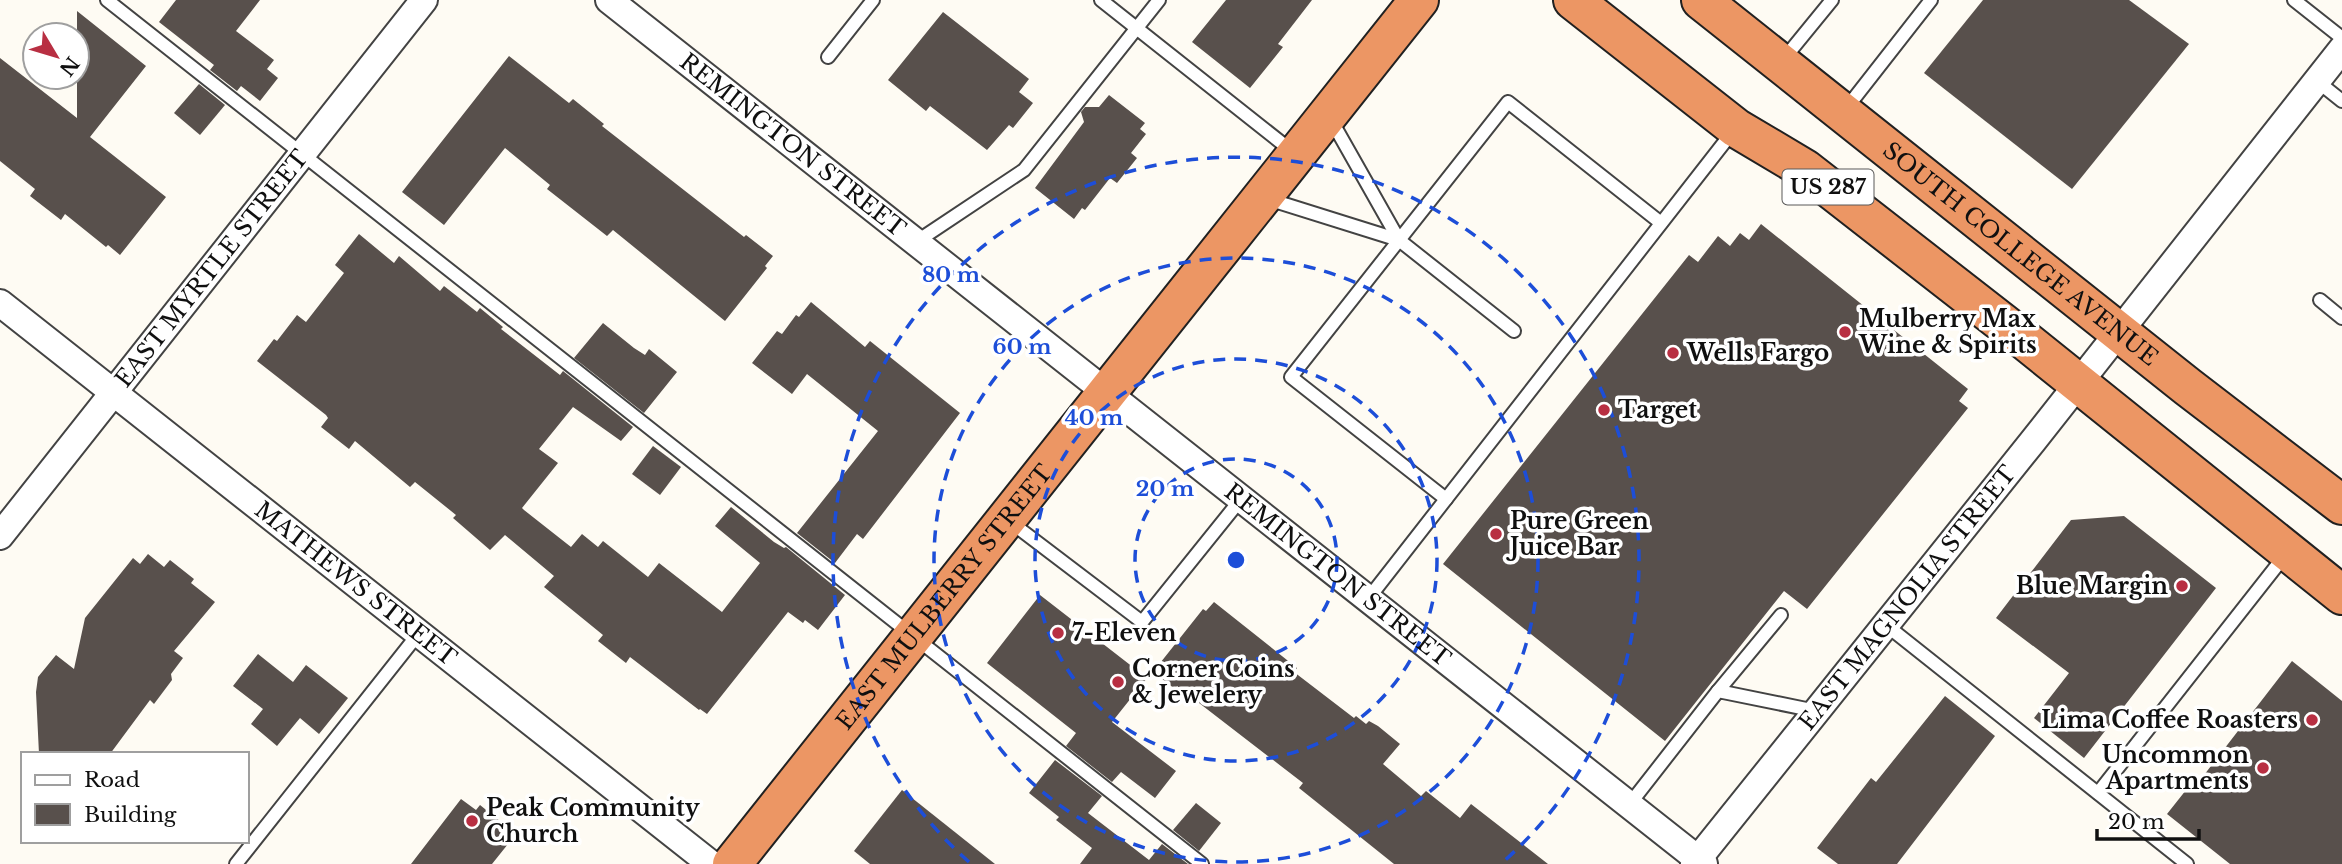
<svg xmlns="http://www.w3.org/2000/svg" width="2342" height="864" viewBox="0 0 2342 864" font-family="'Libre Baskerville',serif">
  <style>
    .building { fill: #58504c }
    .lines { fill: none; stroke-linecap: round; stroke-linejoin: round }
    .lane-casing { stroke: #434343; stroke-width: 16 }
    .street-casing { stroke: #434343; stroke-width: 30 }
    .highway-casing { stroke: #212121; stroke-width: 42 }
    .lane { stroke: #fff; stroke-width: 12 }
    .street { stroke: #fff; stroke-width: 26 }
    .highway { stroke: #ec9664; stroke-width: 38 }
    .ring { fill: none; stroke: #1d4ed8; stroke-width: 3.5; stroke-dasharray: 12 9 }
    .poi-dot { fill: #b82f42; stroke: #fff; stroke-width: 2.5 }
    .labels { text-anchor: middle; dominant-baseline: central; stroke-width: 7; stroke-linejoin: round; paint-order: stroke }
    .shield { fill: #fff; stroke: #585858; stroke-width: 2 }
    .shield-label { font-size: 21px; font-weight: bold; fill: #101010 }
    .street-label { font-size: 23px; fill: #101010; stroke: #fff }
    .poi-label { font-size: 23px; font-weight: bold; fill: #101010; stroke: #fff; text-anchor: start }
    .centre { fill: #1d4ed8; stroke: #fff; stroke-width: 3.5 }
    .ring-label { font-size: 21px; text-anchor: middle; font-weight: bold; fill: #1d4ed8; stroke: #fff; stroke-width: 7; stroke-linejoin: round; paint-order: stroke }
  </style>
  <rect width="100%" height="100%" fill="#fefbf3"/>
  <g class="building">
    <path d="M176,0H260L236,31L274,60L267,69L278,78L260,101L241,86L237,91L210,70L214,65L159,22Z"/>
    <path d="M1226,0H1312L1278,44L1283,47L1250,88L1192,42Z"/>
    <path d="M1983,0H2129L2189,44L2072,189L1924,73Z"/>
    <path d="M77,11L146,66L90,137L166,197L120,255L108,245L106,247L65,214L61,220L30,196L35,189L0,161V58L77,118Z"/>
    <path d="M943,12L1029,79L1019,92L1033,103L1013,128L1009,125L987,150L930,106L926,111L888,80Z"/>
    <path d="M509,56L569,103L573,99L604,124L602,126L744,237L746,235L773,256L765,266L767,268L725,321L613,230L607,236L547,189L550,185L505,148L444,225L402,192Z"/>
    <path d="M199,84L225,105L200,135L174,113Z"/>
    <path d="M1109,95L1145,123L1140,129L1146,134L1131,153L1137,158L1117,183L1110,178L1085,210L1082,208L1074,219L1035,188L1084,122L1081,112L1085,107H1099Z"/>
    <path d="M1761,224L1968,389L1959,401L1968,408L1807,609L1784,591L1665,741L1443,564L1689,255L1698,262L1718,236L1730,246L1740,233L1749,240Z"/>
    <path d="M359,234L394,263L399,256L440,291L444,286L477,312L480,308L503,327L501,329L560,375L563,371L633,427L621,441L573,407L539,449L558,463L522,508L524,510L571,547L582,534L598,547L603,541L648,577L659,563L722,612L760,563L715,526L731,507L774,542L784,548L786,547L845,595L818,630L805,620L803,623L788,612L707,714L700,709L699,710L630,657L626,663L598,641L603,635L544,587L554,576L505,535L490,550L453,518L456,515L415,482L410,487L355,441L349,449L321,427L328,418L326,415L257,361L274,339L277,341L297,315L306,322L344,273L335,265Z"/>
    <path d="M811,302L865,347L870,341L960,413L863,539L857,534L835,563L797,533L878,431L807,374L792,394L752,363L777,331L782,334L796,315L799,317Z"/>
    <path d="M603,323L634,348L645,355L649,349L677,372L644,413L574,358Z"/>
    <path d="M653,446L681,467L660,495L632,474Z"/>
    <path d="M2124,516L2216,588L2084,758L2034,718L2069,673L1996,618L2071,520Z"/>
    <path d="M148,554L164,567L170,560L194,579L191,583L215,602L174,651L183,658L171,674L172,680L154,704L150,700L110,754H39L36,692L38,677L56,655L74,669L85,618L133,558L140,564Z"/>
    <path d="M1040,595L1147,678L1112,722L1176,771L1155,798L1121,772L1112,782L1066,746L1076,733L987,663Z"/>
    <path d="M1214,602L1297,668L1294,672L1354,718L1356,716L1366,724L1369,721L1378,726L1400,744L1383,764L1421,796L1426,791L1460,818L1471,804L1548,864H1394L1299,788L1303,783L1177,686L1175,689L1153,672L1203,609L1206,611Z"/>
    <path d="M258,654L293,682L306,665L348,698L319,734L300,718L277,746L251,724L263,709L233,686Z"/>
    <path d="M2292,661L2342,701V864H2230L2167,814L2190,785L2194,788Z"/>
    <path d="M1945,696L1995,736L1897,864H1838L1817,848L1871,778L1876,782Z"/>
    <path d="M1055,760L1102,796L1088,813L1149,860L1162,844L1188,864H1080L1092,848L1056,820L1059,817L1029,793Z"/>
    <path d="M902,790L995,864H870L854,851Z"/>
    <path d="M461,799L476,810L480,805L516,834L492,864H411Z"/>
    <path d="M1196,803L1221,823L1199,851L1173,830Z"/>
  </g>
  <g class="lines">
    <defs>
      <g id="lane">
        <path d="M107,0L1202,864"/>
        <path d="M1101,0L1293,152"/>
        <path d="M2294,0L2342,38"/>
        <path d="M828,57L873,0"/>
        <path d="M1783,60L1832,0"/>
        <path d="M2317,81L2342,101"/>
        <path d="M1845,110L1931,0"/>
        <path d="M1330,118L1399,240"/>
        <path d="M1268,199L1399,240L1514,331"/>
        <path d="M916,242L1024,170L1159,0"/>
        <path d="M2320,300L2342,318"/>
        <path d="M1446,499L1291,377L1508,102L1661,223"/>
        <path d="M1009,521L1142,622L1241,499"/>
        <path d="M1368,599L1734,130"/>
        <path d="M1886,625L2187,864"/>
        <path d="M1718,691L1781,615"/>
        <path d="M2098,793L2286,554"/>
        <path d="M1629,805L1718,691L1816,711"/>
        <path d="M236,864L419,633"/>
      </g>
      <g id="street">
        <path id="s1" d="M609,0L1704,864"/>
        <path id="s2" d="M0,303L711,864"/>
        <path id="s3" d="M0,536L424,0"/>
        <path id="s4" d="M1694,864L2033,441L2342,49"/>
      </g>
      <g id="highway">
        <path d="M1573,0L1736,128L1805,169L2027,342L2342,595"/>
        <path id="s5" d="M1701,0L2188,387L2342,505"/>
        <path id="s6" d="M732,864L1419,0"/>
      </g>
    </defs>
    <use href="#lane" class="lane-casing"/>
    <use href="#street" class="street-casing"/>
    <use href="#highway" class="highway-casing"/>
    <use href="#lane" class="lane"/>
    <use href="#street" class="street"/>
    <use href="#highway" class="highway"/>
  </g>
  <g class="ring">
    <circle cx="1236" cy="560" r="101"/>
    <circle cx="1236" cy="560" r="201"/>
    <circle cx="1236" cy="560" r="302"/>
    <path d="M969 862A403 403 0 1 1 1503 862"/>
  </g>
  <g class="poi-dot">
    <circle cx="1845" cy="332" r="7"/>
    <circle cx="1673" cy="353" r="7"/>
    <circle cx="1604" cy="410" r="7"/>
    <circle cx="1496" cy="534" r="7"/>
    <circle cx="2182" cy="586" r="7"/>
    <circle cx="1058" cy="633" r="7"/>
    <circle cx="1118" cy="682" r="7"/>
    <circle cx="2312" cy="720" r="7"/>
    <circle cx="2263" cy="768" r="7"/>
    <circle cx="472" cy="821" r="7"/>
  </g>
  <g class="labels">
    <rect class="shield" x="1782.5" y="169.5" width="91" height="35" rx="5"/>
    <g class="shield-label">
      <text x="1828" y="187">US 287</text>
    </g>
    <g class="street-label">
      <text stroke="none"><textPath href="#s1" startOffset="234">REMINGTON STREET</textPath></text>
      <text stroke="none"><textPath href="#s5" startOffset="408">SOUTH COLLEGE AVENUE</textPath></text>
      <text stroke="none"><textPath href="#s3" startOffset="341">EAST MYRTLE STREET</textPath></text>
      <text stroke="none"><textPath href="#s1" startOffset="928">REMINGTON STREET</textPath></text>
      <text stroke="none"><textPath href="#s2" startOffset="453">MATHEWS STREET</textPath></text>
      <text stroke="none"><textPath href="#s6" startOffset="341">EAST MULBERRY STREET</textPath></text>
      <text stroke="none"><textPath href="#s4" startOffset="341">EAST MAGNOLIA STREET</textPath></text>
    </g>
    <g class="poi-label">
      <text x="1859" y="319">Mulberry Max<tspan x="1859" dy="26">Wine &amp; Spirits</tspan></text>
      <text x="1687" y="353">Wells Fargo</text>
      <text x="1618" y="410">Target</text>
      <text x="1510" y="521">Pure Green<tspan x="1510" dy="26">Juice Bar</tspan></text>
      <text x="2168" y="586" text-anchor="end">Blue Margin</text>
      <text x="1072" y="633">7-Eleven</text>
      <text x="1132" y="669">Corner Coins<tspan x="1132" dy="26">&amp; Jewelery</tspan></text>
      <text x="2298" y="720" text-anchor="end">Lima Coffee Roasters</text>
      <text x="2249" y="755" text-anchor="end">Uncommon<tspan x="2249" dy="26">Apartments</tspan></text>
      <text x="486" y="808">Peak Community<tspan x="486" dy="26">Church</tspan></text>
    </g>
  </g>
  <circle cx="1236" cy="560" r="10" class="centre"/>
  <g class="ring-label">
    <text x="951" y="282">80 m</text>
    <text x="1022" y="354">60 m</text>
    <text x="1094" y="425">40 m</text>
    <text x="1165" y="496">20 m</text>
  </g>
  <rect x="21" y="752" width="228" height="91" fill="#ffffff" stroke="#9f9f9f" stroke-width="2"/>
  <rect x="35" y="775" width="35" height="10" fill="#ffffff" stroke="#9f9f9f" stroke-width="2"/>
  <text x="84" y="787" font-size="21" fill="#101010">Road</text>
  <rect x="35" y="804" width="35" height="21" fill="#58504c" stroke="#9f9f9f" stroke-width="2"/>
  <text x="84" y="822" font-size="21" fill="#101010">Building</text>
  <g transform="translate(56 56) rotate(128)"><circle r="33" fill="#ffffff" stroke="#9f9f9f" stroke-width="2"/>
  <path d="M0-5L12 26L0 18L-12 26Z" fill="#b82f42"/>
  <text y="-10" font-size="19" font-weight="bold" text-anchor="middle" fill="#101010">N</text>
  </g>
  <path d="M2097 829v10h102v-10" fill="none" stroke="#101010" stroke-width="3.5"/>
  <text x="2108" y="829" font-size="21" fill="#101010" stroke="#ffffff" stroke-width="5" paint-order="stroke">20 m</text>
</svg>
